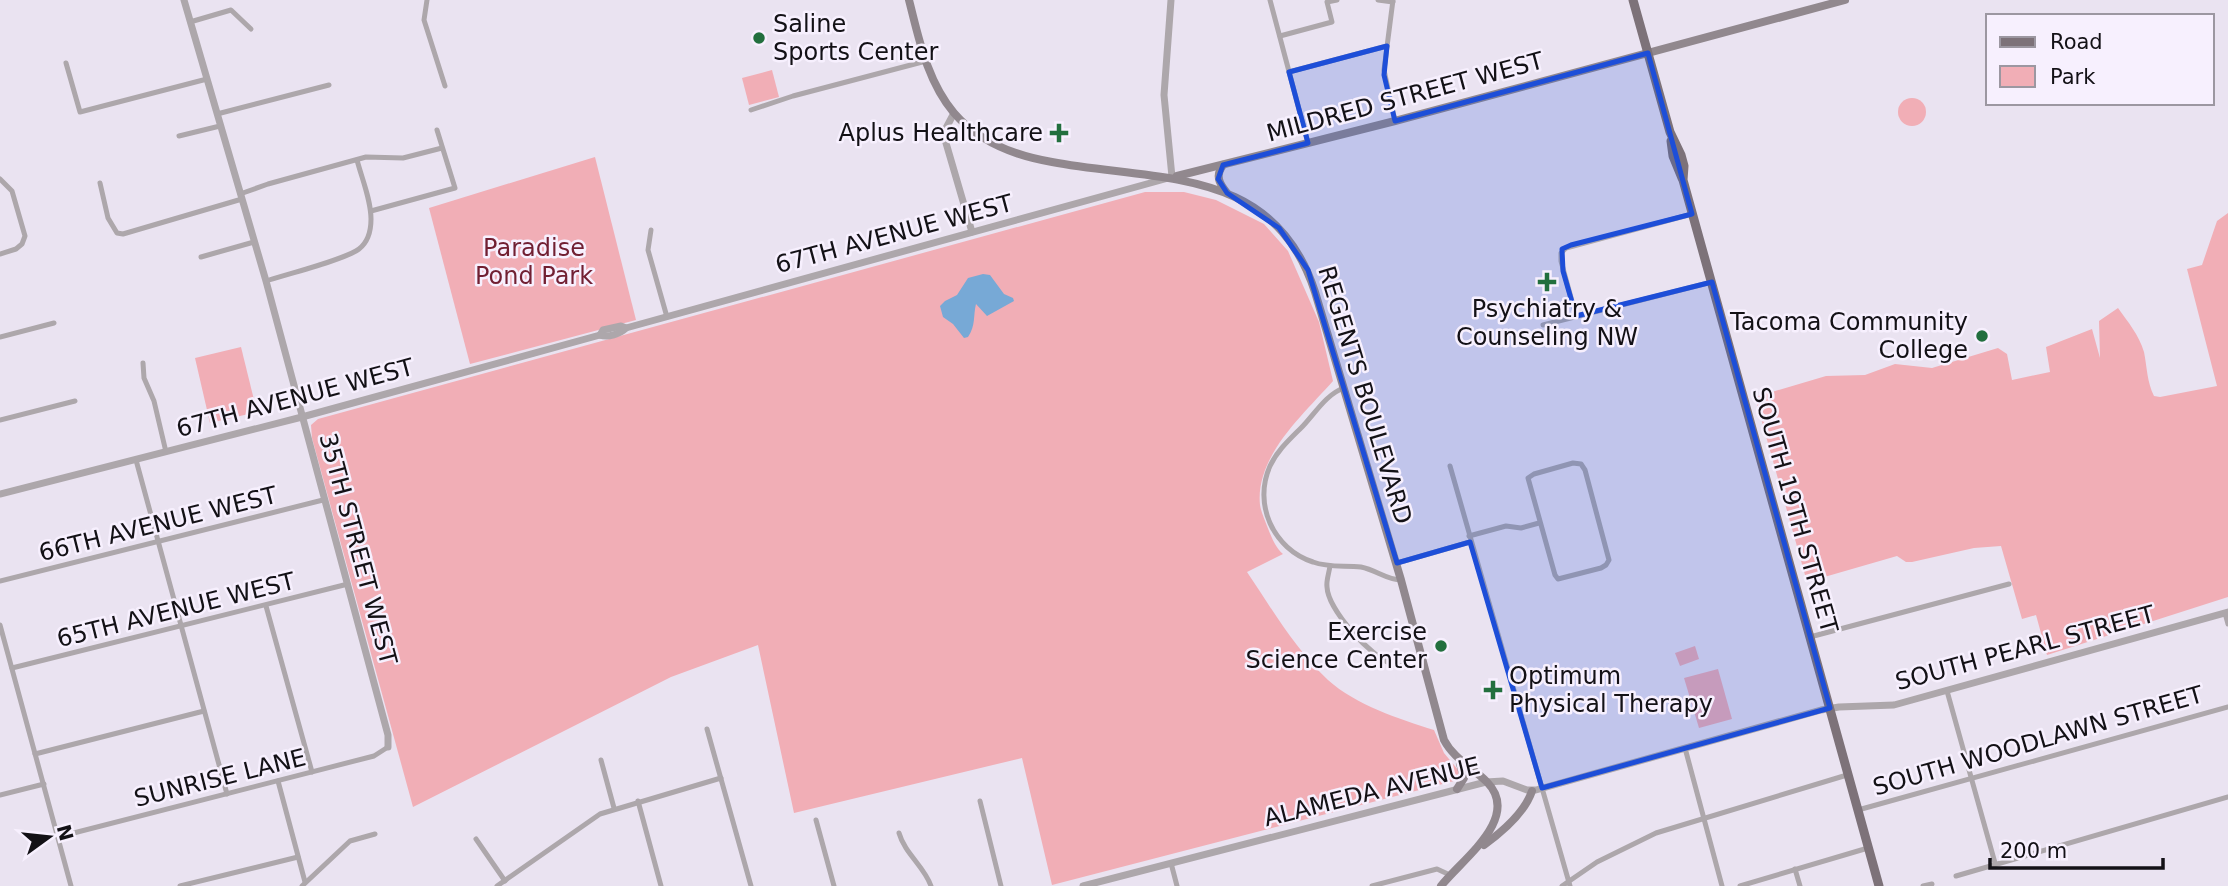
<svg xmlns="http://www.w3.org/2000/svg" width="2228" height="886" viewBox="0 0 2228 886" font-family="'DejaVu Sans',sans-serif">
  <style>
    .green { fill: #f1aeb6 }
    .water { fill: #77a9d6 }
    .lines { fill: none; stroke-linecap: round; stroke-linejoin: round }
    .minor { stroke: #ada7ab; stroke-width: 5 }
    .tertiary { stroke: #ada7ab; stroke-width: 7 }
    .secondary { stroke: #91888e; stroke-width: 8 }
    .primary { stroke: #7d7279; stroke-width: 9 }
    .marked { fill: #1d4ed8; fill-opacity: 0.2; stroke: #1d4ed8; stroke-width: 5; stroke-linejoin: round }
    .poi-dot { fill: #226f3e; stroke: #f7f0fe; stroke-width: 2.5 }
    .labels { text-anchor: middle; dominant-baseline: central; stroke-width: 5; stroke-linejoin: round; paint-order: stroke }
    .poi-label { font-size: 24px; fill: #131116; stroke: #f7f0fe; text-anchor: end }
    .street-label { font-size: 24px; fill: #131116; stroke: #f7f0fe }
    .park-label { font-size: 24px; fill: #711f32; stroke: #f7f0fe }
  </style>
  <rect width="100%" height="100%" fill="#eae3f1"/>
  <g class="green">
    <path d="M772,70L779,97L749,105L742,78Z"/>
    <circle cx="1912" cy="112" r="14"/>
    <path d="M595,157L636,320L470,364L429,208Z"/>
    <path d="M1145,192H1184L1216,200L1264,224L1288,251L1319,322L1333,381C1304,414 1255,456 1260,505C1261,512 1265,520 1267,526C1271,536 1275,547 1283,554L1247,572C1272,609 1295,649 1328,680C1356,705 1399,719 1434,730L1444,753L1459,771L1458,780L1052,885L1022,758L794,813L758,645L671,677L413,807L312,438L311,425L318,419Z"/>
    <path d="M2228,213V597L2047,655L2036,615L2022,619L2001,546L1974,548L1912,562H1906L1897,556L1807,582L1755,397L1826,376L1865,375L1895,364L1932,368L1998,348L2007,354L2012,380L2050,372L2046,347L2092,329L2100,358L2099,321L2118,308C2128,322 2139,335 2144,352C2147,367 2147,382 2154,396L2160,397L2217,386L2187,269L2202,265L2217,221Z"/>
    <path d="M241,347L257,412L210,423L195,358Z"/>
    <path d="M1695,646L1699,659L1680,666L1675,653Z"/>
    <path d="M1718,669L1732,719L1699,728L1684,678Z"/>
  </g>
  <path class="water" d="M983,274L990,275L1004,294L1013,298L1014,301L987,316L976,304C973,316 976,325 968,337L964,338L953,324L943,317L940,306L945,301L957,295L968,278Z"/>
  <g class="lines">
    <g class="minor">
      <path d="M427,0L424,20L445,86"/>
      <path d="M1270,0L1308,143"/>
      <path d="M1378,0L1393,2"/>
      <path d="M1393,0L1384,70L1395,121"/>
      <path d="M190,22L231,10L251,29"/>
      <path d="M1280,36L1332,22L1327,2L1337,0"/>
      <path d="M66,63L80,112L207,79"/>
      <path d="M1289,72L1387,46"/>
      <path d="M751,110L793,96L926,61"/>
      <path d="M217,114L329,85"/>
      <path d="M179,136L220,126"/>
      <path d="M0,179L12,191L25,236L22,244L16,249L0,254"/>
      <path d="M100,183L108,218L117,233L123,234L242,199"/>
      <path d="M240,194L268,184L366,157L403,158L442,148"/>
      <path d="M371,211L455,188L437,130"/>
      <path d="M651,230L648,250L667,317"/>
      <path d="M201,257L254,242"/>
      <path d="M266,281C284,275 347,259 359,249C368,242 371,230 371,219C371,200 362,179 357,160"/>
      <path d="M1576,316L1561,261V253L1566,248L1692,214"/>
      <path d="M1543,325L1712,282"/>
      <path d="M0,337L54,323"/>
      <path d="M143,363L144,378L154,401L166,452"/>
      <path d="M1344,388C1326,394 1314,415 1301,428C1289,440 1277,451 1270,466C1253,504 1273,549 1313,562C1329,568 1345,565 1361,567C1376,570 1387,580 1401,580"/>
      <path d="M0,420L75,401"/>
      <path d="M136,460L227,794"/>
      <path d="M1573,463L1581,464L1585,470L1609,560L1606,565L1601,568L1558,579L1555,575L1528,478L1534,474Z"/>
      <path d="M1450,466L1570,886"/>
      <path d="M1469,536L1506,526L1521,528L1539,523"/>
      <path d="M1397,563L1470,542"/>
      <path d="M1330,566C1329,573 1326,581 1327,587C1328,610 1371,657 1392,664C1402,668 1414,663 1424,661"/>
      <path d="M0,581L323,500"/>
      <path d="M266,606L312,772"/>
      <path d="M2225,613L2228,624"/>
      <path d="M0,625L71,886"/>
      <path d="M1810,637L2009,584"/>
      <path d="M12,668L348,584"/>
      <path d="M1947,691L1995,863"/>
      <path d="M707,729L751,886"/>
      <path d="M1685,748L1722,886"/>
      <path d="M35,754L204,711"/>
      <path d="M601,760L614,808"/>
      <path d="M278,781L305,882"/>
      <path d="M0,795L44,784"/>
      <path d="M638,801L661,886"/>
      <path d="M980,801L1001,886"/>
      <path d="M1858,810L2228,707"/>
      <path d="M816,820L834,886"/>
      <path d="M899,833C905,854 924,866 931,886"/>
      <path d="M58,837L374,756L388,747"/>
      <path d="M476,839L505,881"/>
      <path d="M1171,863L1177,886"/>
      <path d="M1795,869L1800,886"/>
      <path d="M1956,876L2228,797"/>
      <path d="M180,886L298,857"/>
      <path d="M302,886L350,841L375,834"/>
      <path d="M497,886L600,814L721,778"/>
      <path d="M1372,886L1437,869L1450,875"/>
      <path d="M1562,886L1597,862L1656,833L1847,775"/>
      <path d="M1740,886L1868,848"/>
      <path d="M1923,886L1932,884"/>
    </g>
    <g class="tertiary">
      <path d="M184,0L266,281L388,735V747"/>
      <path d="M954,113L945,130L946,143L972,232"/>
      <path d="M600,335L603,330L621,326L626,328"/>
      <path d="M0,494L302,417L600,335C608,338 620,334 626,328L1172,177L1164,95L1171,0"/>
      <path d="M1083,886L1486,782L1503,781L1527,790H1536L1821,710L1839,707L1894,705L2228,612"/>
    </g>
    <g class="secondary">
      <path d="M909,0C919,39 927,81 954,113C979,142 1016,156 1052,162C1158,182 1274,165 1315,292L1401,580L1444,740C1454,759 1472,767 1487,782C1522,818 1461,860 1441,886"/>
      <path d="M1223,165C1215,176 1219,183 1227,193"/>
      <path d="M1177,176L1395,121L1845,0"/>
      <path d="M1457,789L1464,778L1460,764"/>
      <path d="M1484,845C1502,832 1525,812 1532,791"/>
    </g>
    <g class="primary">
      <path d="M1633,0L1670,132L1681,155L1684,166L1683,180L1879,886"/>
      <path d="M1671,141L1673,156L1682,178"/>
    </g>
  </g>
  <path class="marked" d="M1387,46L1384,75L1395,121L1648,53L1692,214L1571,245L1562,249L1563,271L1576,316L1712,282L1830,708L1542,788L1470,542L1397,563L1308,270L1279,228L1227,193L1218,179L1223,165L1308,143L1289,72Z"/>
  <g class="poi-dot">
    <circle cx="759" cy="38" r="7"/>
    <path d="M1055.5 122.5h7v7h7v7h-7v7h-7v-7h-7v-7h7z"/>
    <path d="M1543.5 271.5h7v7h7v7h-7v7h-7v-7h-7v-7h7z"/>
    <circle cx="1982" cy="336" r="7"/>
    <circle cx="1441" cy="646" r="7"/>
    <path d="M1489.5 679.5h7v7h7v7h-7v7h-7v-7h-7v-7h7z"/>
  </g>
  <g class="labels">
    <g class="poi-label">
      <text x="773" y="24" text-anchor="start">Saline<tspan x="773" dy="28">Sports Center</tspan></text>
      <text x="1043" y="133">Aplus Healthcare</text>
      <text x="1547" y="309" text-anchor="middle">Psychiatry &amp;<tspan x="1547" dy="28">Counseling NW</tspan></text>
      <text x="1968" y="322">Tacoma Community<tspan x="1968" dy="28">College</tspan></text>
      <text x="1427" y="632">Exercise<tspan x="1427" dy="28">Science Center</tspan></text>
      <text x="1509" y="676" text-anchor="start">Optimum<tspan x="1509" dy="28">Physical Therapy</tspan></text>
    </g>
    <g class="street-label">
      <text transform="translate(1405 97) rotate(-15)">MILDRED STREET WEST</text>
      <text transform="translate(894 234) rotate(-15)">67TH AVENUE WEST</text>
      <text transform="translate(1365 395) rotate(73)">REGENTS BOULEVARD</text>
      <text transform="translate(295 398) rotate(-15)">67TH AVENUE WEST</text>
      <text transform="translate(1795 510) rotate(74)">SOUTH 19TH STREET</text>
      <text transform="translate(158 524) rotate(-14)">66TH AVENUE WEST</text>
      <text transform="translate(358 549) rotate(75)">35TH STREET WEST</text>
      <text transform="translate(176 610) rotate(-14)">65TH AVENUE WEST</text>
      <text transform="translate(2025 648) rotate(-15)">SOUTH PEARL STREET</text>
      <text transform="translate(2038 741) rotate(-16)">SOUTH WOODLAWN STREET</text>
      <text transform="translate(220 778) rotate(-14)">SUNRISE LANE</text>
      <text transform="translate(1372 792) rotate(-14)">ALAMEDA AVENUE</text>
    </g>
    <g class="park-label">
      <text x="534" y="248">Paradise<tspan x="534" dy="28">Pond Park</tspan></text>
    </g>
  </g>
  <rect x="1986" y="14" width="228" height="91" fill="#f7f0fe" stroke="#9c97a1" stroke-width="2"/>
  <rect x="2000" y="37" width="35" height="10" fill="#7d7279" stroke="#9c97a1" stroke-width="2"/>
  <text x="2050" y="49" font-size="21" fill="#131116">Road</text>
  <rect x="2000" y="66" width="35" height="21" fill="#f1aeb6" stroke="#9c97a1" stroke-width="2"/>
  <text x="2050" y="84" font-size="21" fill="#131116">Park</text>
  <g transform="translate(49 837) rotate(75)" stroke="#f7f0fe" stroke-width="5" paint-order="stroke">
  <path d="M0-5L12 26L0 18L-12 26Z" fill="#131116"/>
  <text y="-10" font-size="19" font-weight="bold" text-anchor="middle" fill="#131116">N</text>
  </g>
  <path d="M1990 858v10h173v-10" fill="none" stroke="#131116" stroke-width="3.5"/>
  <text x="2000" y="858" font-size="21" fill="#131116" stroke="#f7f0fe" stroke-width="5" paint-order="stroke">200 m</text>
</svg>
